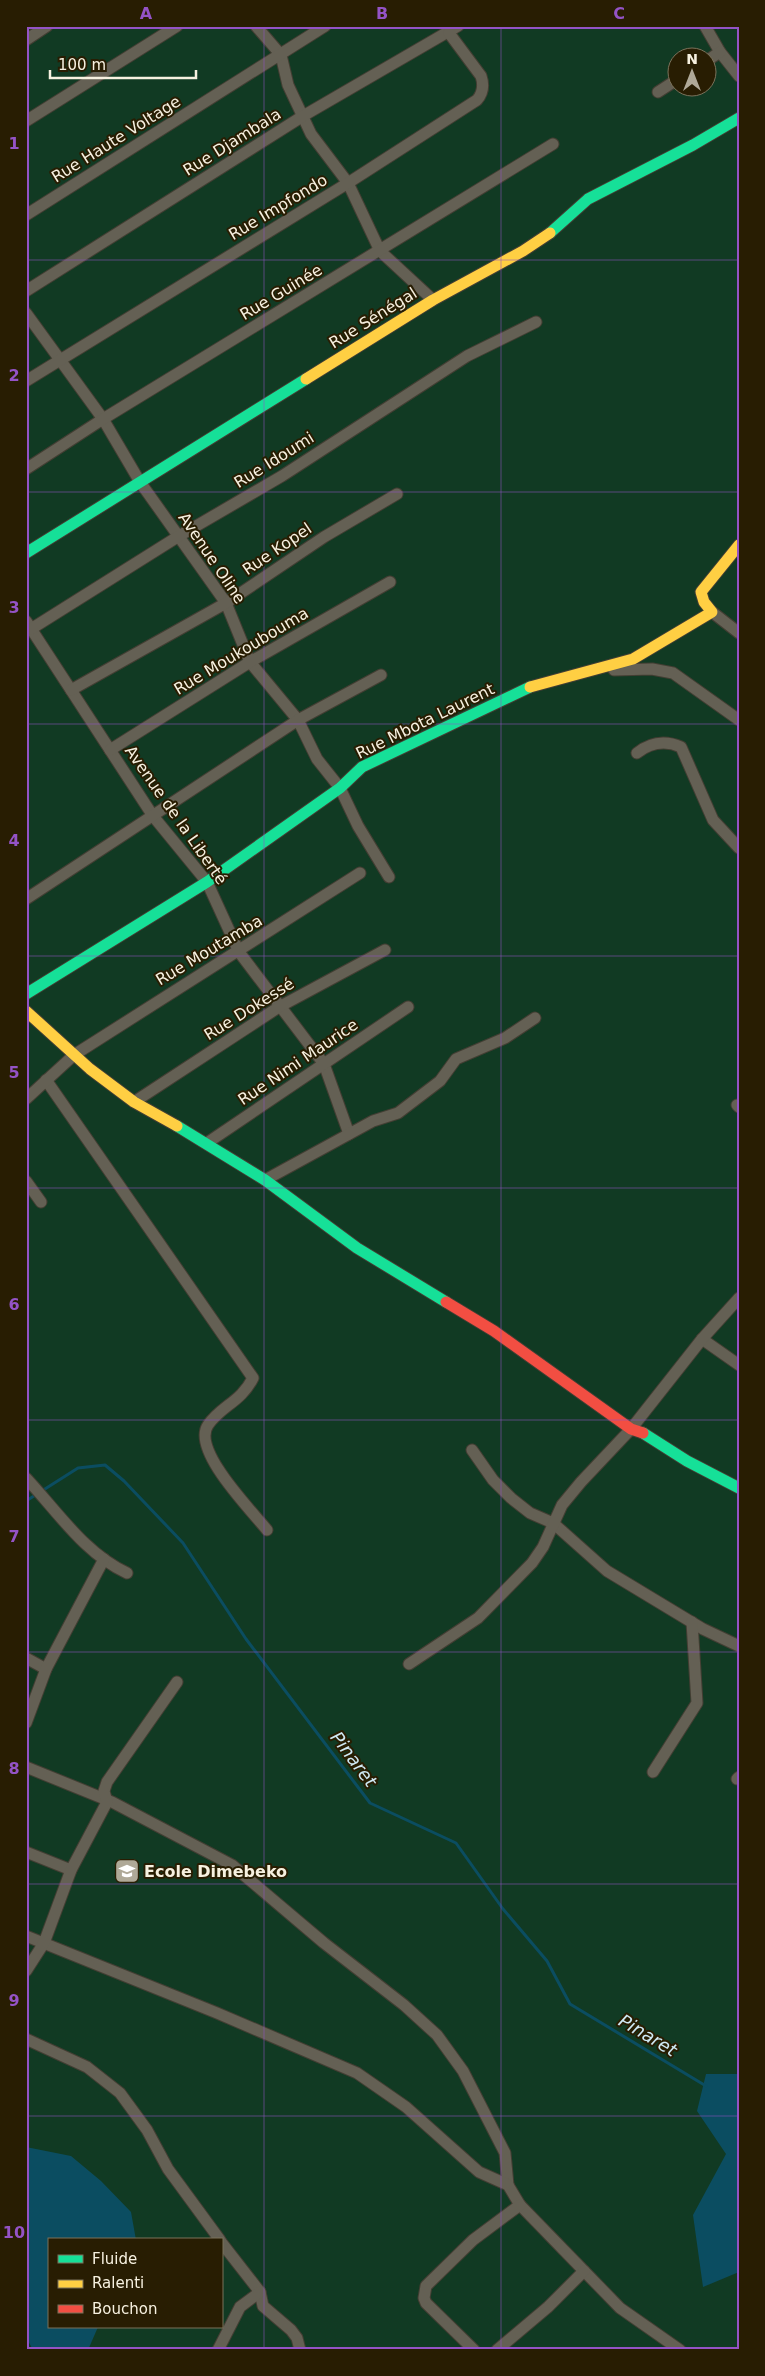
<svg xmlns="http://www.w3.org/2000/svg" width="765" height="2376" viewBox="0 0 765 2376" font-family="'DejaVu Sans',sans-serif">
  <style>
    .green { fill: #113a23; fill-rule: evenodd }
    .water { fill: #0b4d61 }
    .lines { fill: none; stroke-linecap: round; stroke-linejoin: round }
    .stream { stroke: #0b4d61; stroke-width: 3 }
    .street-casing { stroke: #433e33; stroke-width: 13 }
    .fast-casing { stroke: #433e33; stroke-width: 13 }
    .slow-casing { stroke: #433e33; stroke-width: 13 }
    .jam-casing { stroke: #433e33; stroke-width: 13 }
    .street { stroke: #646054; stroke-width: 11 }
    .fast { stroke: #16e098; stroke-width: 11 }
    .slow { stroke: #ffcf43; stroke-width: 11 }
    .jam { stroke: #f24e42; stroke-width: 11 }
    .grid { fill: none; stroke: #9453c6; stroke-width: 1; stroke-opacity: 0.55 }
    .labels { text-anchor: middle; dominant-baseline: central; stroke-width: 4; stroke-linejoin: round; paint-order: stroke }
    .street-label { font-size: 16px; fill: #f7f1e0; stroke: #281d02 }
    .poi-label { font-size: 16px; font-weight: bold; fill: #f7f1e0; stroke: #281d02; text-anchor: start }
    .water-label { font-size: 18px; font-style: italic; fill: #cfe9f4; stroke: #281d02 }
    .neatline { fill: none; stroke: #9453c6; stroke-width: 2 }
    .grid-label { font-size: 16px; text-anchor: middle; font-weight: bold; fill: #9453c6 }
  </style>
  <rect width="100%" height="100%" fill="#292313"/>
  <path class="green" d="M26,26H739V2350H26ZM678,58H708V88H678ZM49,2240H221V2327H49Z"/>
  <g class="water">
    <path d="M706,2074H739V2272L703,2287L693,2215L726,2154L697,2111Z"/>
    <path d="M26,2147L71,2156L101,2181L131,2212L136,2240H49V2327H98L88,2350H33L26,2337Z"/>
  </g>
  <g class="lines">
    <path class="stream" d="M26,1501L78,1468L105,1465L124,1481L183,1543L246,1639L370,1803L456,1843L503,1909L547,1961L570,2004L706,2086"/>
    <defs>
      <g id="street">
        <path d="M256,26L281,55L288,85L311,134L348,183L380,251L433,300"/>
        <path d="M705,26L720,52L739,76"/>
        <path d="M26,40L47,26"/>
        <path d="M708,60L720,52"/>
        <path d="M658,92L678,79"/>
        <path d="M26,121L177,26"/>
        <path d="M26,215L325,26"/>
        <path d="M26,291L303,116L458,26"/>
        <path d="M26,313L103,419L140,482L226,603L250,662L298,720L317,759L340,788L358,826L389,877"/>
        <path d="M26,381L348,183L477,100C483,93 484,85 481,76L449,33"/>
        <path d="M26,469L103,419L553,144"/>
        <path d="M712,612L739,633"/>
        <path d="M26,621L153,816L207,882L239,952L324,1064L349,1134"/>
        <path d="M31,629L179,536L282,476L467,356L536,322"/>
        <path d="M614,670L652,669L673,673L739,720"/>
        <path d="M71,690L226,603L324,537L397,494"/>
        <path d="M110,750L250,662L390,582"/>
        <path d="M637,753C651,742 665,740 681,747L713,820L739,848"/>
        <path d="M26,899L298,720L381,675"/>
        <path d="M46,1080L253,1378C241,1402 221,1406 208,1425C191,1450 252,1511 267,1530"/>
        <path d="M26,1099L74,1055L360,873"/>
        <path d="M134,1102L279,1007L385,950"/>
        <path d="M737,1105L739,1107"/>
        <path d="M207,1143L408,1007"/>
        <path d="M265,1180L373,1121L398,1113L440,1081L456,1059L505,1038L535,1018"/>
        <path d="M26,1181L41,1202"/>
        <path d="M702,1339L739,1365"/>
        <path d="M472,1450L493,1480L511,1498L530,1513L553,1523L607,1571L703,1629L739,1646"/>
        <path d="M26,1478C57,1511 85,1554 127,1573"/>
        <path d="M26,1658L46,1669"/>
        <path d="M409,1664L478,1618L532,1563L543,1547L562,1505L581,1482L631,1429L702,1339L739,1298"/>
        <path d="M26,1723L46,1669L104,1559"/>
        <path d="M26,1767L112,1802L232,1865L324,1943L404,2005L437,2035L463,2071L505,2153L508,2185"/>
        <path d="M653,1772L697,1703L692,1622"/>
        <path d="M737,1779L739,1777"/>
        <path d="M26,1852L71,1870"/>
        <path d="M26,1936L217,2013L357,2073L406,2107L479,2172L508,2185L520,2205L620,2308L680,2350"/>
        <path d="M26,1971L44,1943L71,1870L107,1802L104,1791L107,1782L177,1682"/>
        <path d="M26,2039L87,2067L120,2093L147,2130L168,2169L220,2240"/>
        <path d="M221,2242L260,2292L263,2306L291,2330L297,2338L300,2350"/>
        <path d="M218,2350L240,2307L260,2292"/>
        <path d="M474,2350L426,2303L424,2298L426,2286L473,2240L520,2205"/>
        <path d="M497,2350L548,2307L584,2271"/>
      </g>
      <g id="fast">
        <path d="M550,233L588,199L693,145L739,118"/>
        <path d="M26,553L306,379"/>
        <path d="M26,994L207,882L340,788L362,767L530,687"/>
        <path d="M177,1126L265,1180L357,1248L446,1302"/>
        <path d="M643,1433L687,1461L739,1488"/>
      </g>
      <g id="slow">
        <path d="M306,379L433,300L523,251L550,233"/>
        <path d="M530,687L633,659L712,612L704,602L701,592L739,545"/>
        <path d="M26,1011L90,1069L134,1102L177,1126"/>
      </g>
      <path id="jam" d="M446,1302L494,1331L631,1429L643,1433"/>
    </defs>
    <use href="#street" class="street-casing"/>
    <use href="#fast" class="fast-casing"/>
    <use href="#slow" class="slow-casing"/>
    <use href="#jam" class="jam-casing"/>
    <use href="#street" class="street"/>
    <use href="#fast" class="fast"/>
    <use href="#slow" class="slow"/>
    <use href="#jam" class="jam"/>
  </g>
  <path class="grid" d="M264,26V2350M501,26V2350M26,260H739M26,492H739M26,724H739M26,956H739M26,1188H739M26,1420H739M26,1652H739M26,1884H739M26,2116H739"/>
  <defs>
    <symbol id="school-square" viewBox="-11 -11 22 22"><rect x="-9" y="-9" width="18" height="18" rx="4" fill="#afa998" stroke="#281d02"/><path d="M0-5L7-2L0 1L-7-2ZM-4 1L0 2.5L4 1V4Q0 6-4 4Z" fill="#fff"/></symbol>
  </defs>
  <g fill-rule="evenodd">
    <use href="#school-square" x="113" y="1857" width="28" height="28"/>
  </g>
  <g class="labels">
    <g class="street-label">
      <text transform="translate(116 139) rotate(-32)">Rue Haute Voltage</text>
      <text transform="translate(232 142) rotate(-32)">Rue Djambala</text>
      <text transform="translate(278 207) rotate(-31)">Rue Impfondo</text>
      <text transform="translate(281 292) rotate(-31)">Rue Guinée</text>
      <text transform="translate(373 318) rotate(-32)">Rue Sénégal</text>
      <text transform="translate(274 460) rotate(-32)">Rue Idoumi</text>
      <text transform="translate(277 549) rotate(-34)">Rue Kopel</text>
      <text transform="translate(212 558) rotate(56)">Avenue Oline</text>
      <text transform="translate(241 651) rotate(-31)">Rue Moukoubouma</text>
      <text transform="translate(425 721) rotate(-26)">Rue Mbota Laurent</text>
      <text transform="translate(176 815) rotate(55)">Avenue de la Liberté</text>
      <text transform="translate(209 950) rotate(-31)">Rue Moutamba</text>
      <text transform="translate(249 1009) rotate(-32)">Rue Dokessé</text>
      <text transform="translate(298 1062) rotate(-34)">Rue Nimi Maurice</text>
    </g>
    <g class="poi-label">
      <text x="144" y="1871">Ecole Dimebeko</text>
    </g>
    <g class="water-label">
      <text transform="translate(354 1759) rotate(53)">Pinaret</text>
      <text transform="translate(648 2035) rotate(31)">Pinaret</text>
    </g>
  </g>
  <rect width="765" height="2376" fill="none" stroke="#281d02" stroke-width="55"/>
  <rect x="48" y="2238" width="175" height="90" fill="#281d02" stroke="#7b725b"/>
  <rect x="58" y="2255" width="25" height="8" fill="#16e098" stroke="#7b725b"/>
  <text x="92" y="2264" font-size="15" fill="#f7f1e0">Fluide</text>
  <rect x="58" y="2280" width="25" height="8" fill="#ffcf43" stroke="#7b725b"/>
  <text x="92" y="2288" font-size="15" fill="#f7f1e0">Ralenti</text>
  <rect x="58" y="2305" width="25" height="8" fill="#f24e42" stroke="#7b725b"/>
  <text x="92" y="2314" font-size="15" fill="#f7f1e0">Bouchon</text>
  <g transform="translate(692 72)"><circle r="24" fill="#281d02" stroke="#7b725b"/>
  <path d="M0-4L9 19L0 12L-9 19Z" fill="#afa998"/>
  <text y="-8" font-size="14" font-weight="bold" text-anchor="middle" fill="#f7f1e0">N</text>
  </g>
  <path d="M50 70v8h146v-8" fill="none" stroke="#f7f1e0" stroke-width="2.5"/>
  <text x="58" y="70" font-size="15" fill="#f7f1e0" stroke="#281d02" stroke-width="4" paint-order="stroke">100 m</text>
  <rect x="28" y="28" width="710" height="2320" class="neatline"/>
  <g class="grid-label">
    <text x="146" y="19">A</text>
    <text x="382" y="19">B</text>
    <text x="619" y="19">C</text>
    <text x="14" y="149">1</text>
    <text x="14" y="381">2</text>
    <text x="14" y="613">3</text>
    <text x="14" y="846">4</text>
    <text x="14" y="1078">5</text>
    <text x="14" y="1310">6</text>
    <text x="14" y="1542">7</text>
    <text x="14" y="1774">8</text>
    <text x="14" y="2006">9</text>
    <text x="14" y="2238">10</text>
  </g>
</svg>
